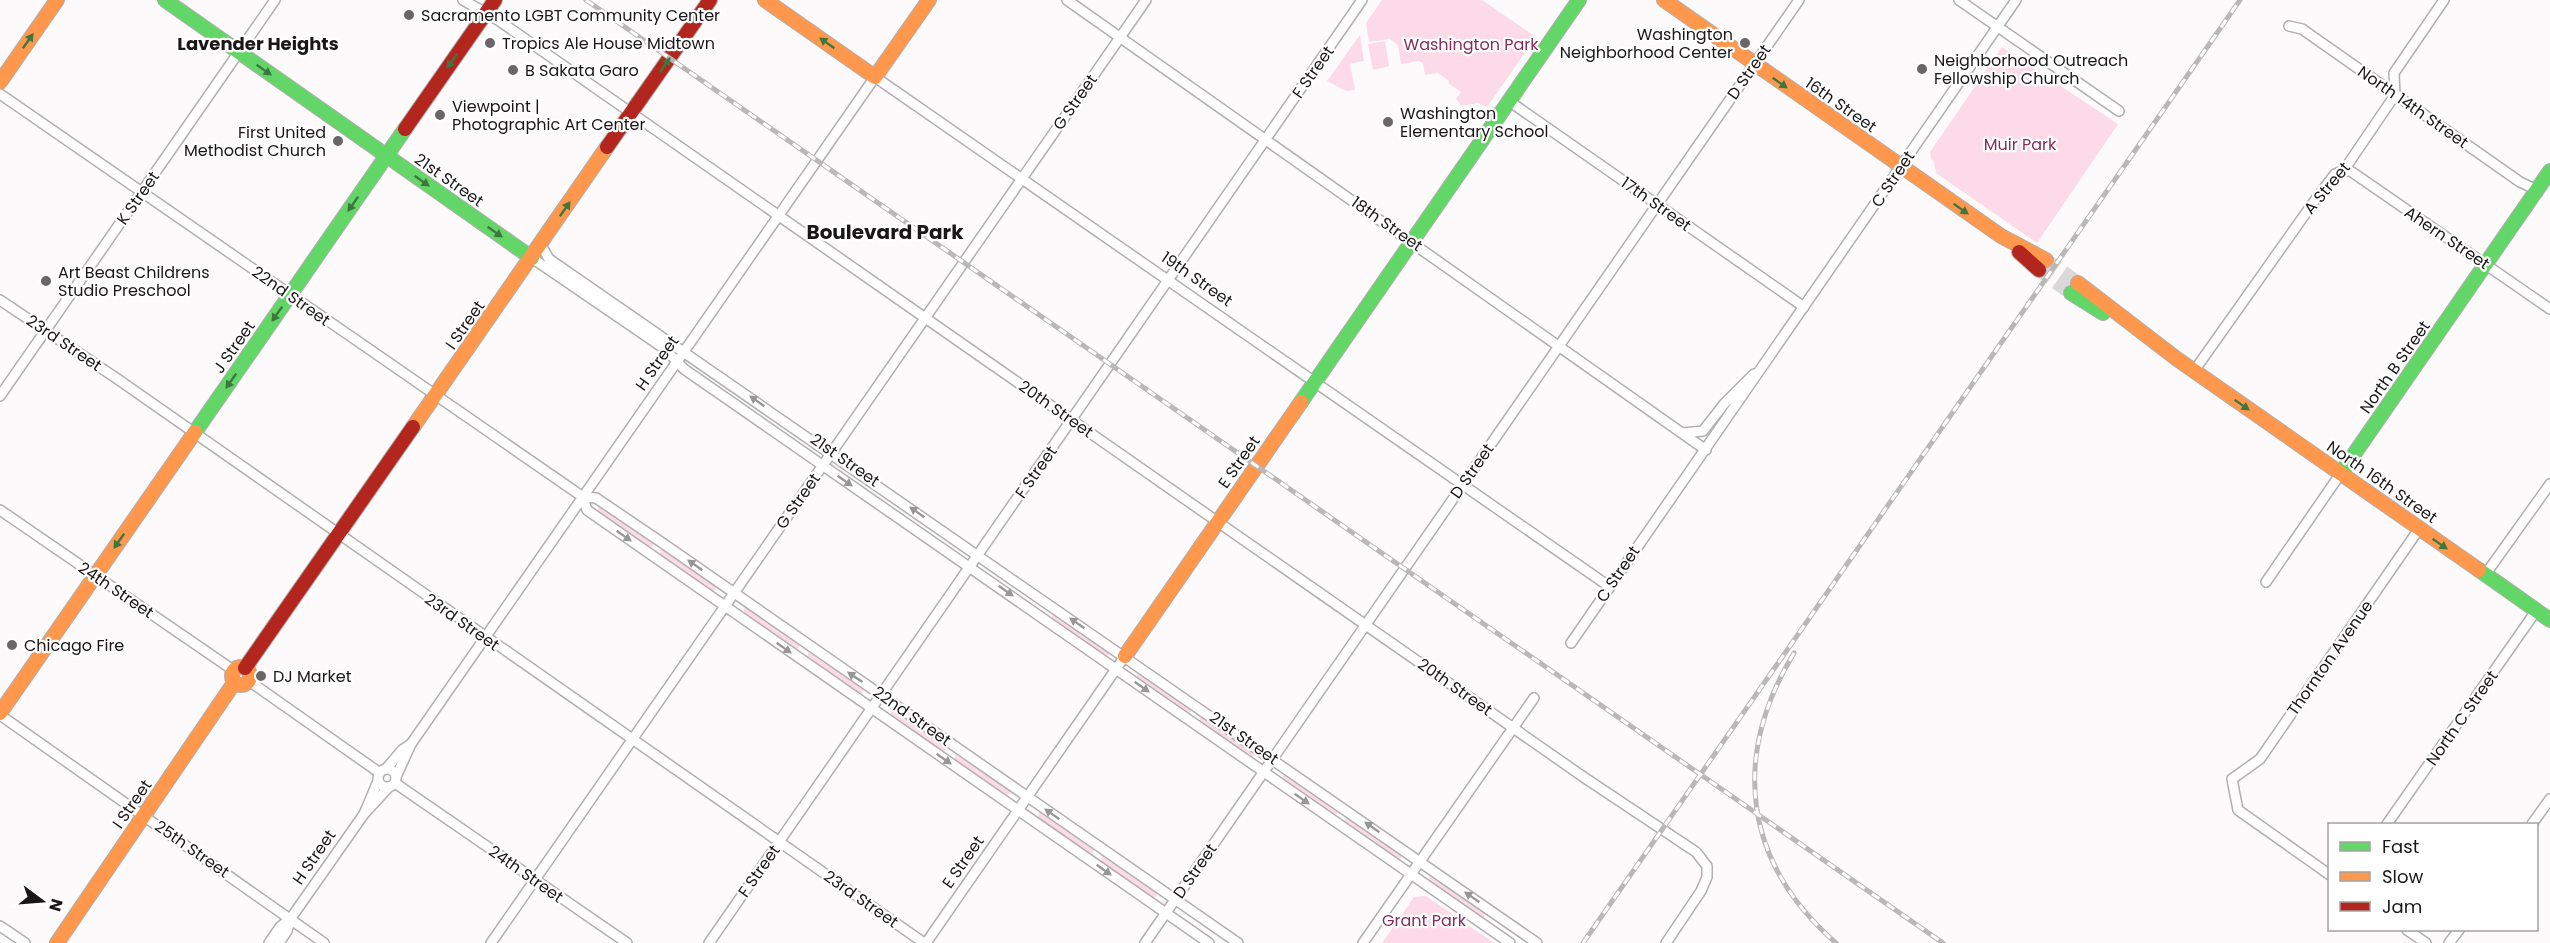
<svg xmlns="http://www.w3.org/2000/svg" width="2550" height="943" viewBox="0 0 2550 943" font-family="Poppins,sans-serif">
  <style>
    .green { fill: #fcdae8 }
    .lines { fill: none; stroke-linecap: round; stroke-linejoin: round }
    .secondary-tunnel { stroke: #dbd8d9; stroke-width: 14; stroke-dasharray: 14 7; stroke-linecap: butt }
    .street-casing { stroke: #b1afaf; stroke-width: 12 }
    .fast-casing { stroke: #b1afaf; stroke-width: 16 }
    .slow-casing { stroke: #b1afaf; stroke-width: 16 }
    .jam-casing { stroke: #b1afaf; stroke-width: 16 }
    .street { stroke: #fffefe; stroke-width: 9 }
    .fast { stroke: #63d668; stroke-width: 14 }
    .slow { stroke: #ff974d; stroke-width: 14 }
    .jam { stroke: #b3261e; stroke-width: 14 }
    .rail-casing { stroke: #b9b8b8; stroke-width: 5 }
    .rail { stroke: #fff; stroke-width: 3; stroke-dasharray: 9; stroke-linecap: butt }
    .oneway { fill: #3e7640 }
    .oneway2 { fill: #979696 }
    .poi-dot { fill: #686667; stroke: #fff; stroke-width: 2 }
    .labels { text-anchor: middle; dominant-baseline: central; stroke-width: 4.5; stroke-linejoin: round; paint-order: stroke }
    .poi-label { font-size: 16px; fill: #181617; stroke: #fff; text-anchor: start }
    .park-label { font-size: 16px; fill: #852b5b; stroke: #fff }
    .street-label { font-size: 16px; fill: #181617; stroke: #fff }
    .neighbourhood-label { font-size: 18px; font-weight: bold; fill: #181617; stroke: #fff }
    .quarter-label { font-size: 20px; font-weight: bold; fill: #181617; stroke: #fff }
  </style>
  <rect width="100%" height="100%" fill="#fdfafb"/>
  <g class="green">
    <path d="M1382,0H1482L1536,37L1487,107L1478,103L1462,106L1456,99L1461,92L1448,83L1449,81L1438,73L1425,75L1423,64L1420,61L1401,64L1398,45L1390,39L1369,42L1366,23Z"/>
    <path d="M1360,35L1364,61L1350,64L1355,90L1346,91L1327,81Z"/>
    <path d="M1385,41L1389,66L1373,70L1368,44Z"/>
    <path d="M2002,47L2118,124L2037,243L1936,173L1934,161L1931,159L1930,152Z"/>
    <path d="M598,506L653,542V546L649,547L598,512Z"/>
    <path d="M660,550H665L716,586V590L712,591L660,555Z"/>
    <path d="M744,607L799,644V648L795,649L744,614Z"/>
    <path d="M1055,614L1109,651V655L1105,656L1053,620L1052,616Z"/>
    <path d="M808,652L863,688V692L859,694L808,658Z"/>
    <path d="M1138,672L1191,708V712L1187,713L1136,677Z"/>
    <path d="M891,710L946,746V750L942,751L891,716Z"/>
    <path d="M1201,716L1255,753L1254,756L1250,757L1199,721Z"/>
    <path d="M955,754L1010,790V794L1006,796L955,760Z"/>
    <path d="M1286,774L1338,810L1337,814L1333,815L1282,780L1283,775Z"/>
    <path d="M1039,812L1093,848L1094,852L1089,854L1038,818Z"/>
    <path d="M1349,818L1400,853L1401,858L1396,859L1345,824V819Z"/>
    <path d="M1102,856L1156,892L1157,896L1152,898L1101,862Z"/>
    <path d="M1433,876L1485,912L1484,917H1480L1430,882L1429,878Z"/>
    <path d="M1426,896L1494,943H1382L1414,897Z"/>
  </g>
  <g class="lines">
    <g class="secondary-tunnel">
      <path d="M2046,260L2078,283"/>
      <path d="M2039,270L2071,293"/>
    </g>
    <defs>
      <g id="street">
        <path d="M463,0L498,20L1585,778L1696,852L1707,866V877L1701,891L1666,943"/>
        <path d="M1067,0L1706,450"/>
        <path d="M1959,0L2119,111"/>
        <path d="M2289,26L2302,29L2520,182L2537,190"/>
        <path d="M0,94L583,497L596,498L661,542L1238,943"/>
        <path d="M1509,101L1804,307"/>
        <path d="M2344,170L2352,172L2550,309"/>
        <path d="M541,245L549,259L1537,943"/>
        <path d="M532,258L665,349L684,369L1510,943"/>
        <path d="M0,300L119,380L924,943"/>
        <path d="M2194,371L2313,203L2335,174L2344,170L2395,95L2394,73L2444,0"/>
        <path d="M0,396L275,0"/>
        <path d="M1683,433L1703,431L1724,404L1754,374"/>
        <path d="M583,497L587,510L1209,943"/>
        <path d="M0,510L233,670"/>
        <path d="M2485,575L2550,484"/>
        <path d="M2266,582L2341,473"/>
        <path d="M1571,643L2016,0"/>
        <path d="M249,681L380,773"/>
        <path d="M0,715L324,943"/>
        <circle cx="387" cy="778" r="9"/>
        <path d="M386,769L402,750L411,744"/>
        <path d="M396,777L411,744L875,77L1610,587"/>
        <path d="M395,783L627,943"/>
        <path d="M364,814L378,781"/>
        <path d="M2387,824L2536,611"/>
        <path d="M2532,824L2550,799"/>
        <path d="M2330,875L2238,810L2232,779L2260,759L2419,529"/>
        <path d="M0,926L25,943"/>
        <path d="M2407,930L2426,943"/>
        <path d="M269,943L280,927L291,918L364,814L389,787"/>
        <path d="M279,943L287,931L291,918"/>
        <path d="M491,943L1146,0"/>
        <path d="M709,943L1362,0"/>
        <path d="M926,943L1125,656"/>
        <path d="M1145,943L1799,0"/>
        <path d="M1363,943L1534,698"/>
        <path d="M2449,943L2459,930"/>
      </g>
      <g id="fast">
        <path d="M165,0L532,258"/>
        <path d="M2071,293L2103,313"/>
        <path d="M1301,402L1579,0"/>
        <path d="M195,432L405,129"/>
        <path d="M2341,473L2550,171"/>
        <path d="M2479,570L2550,620"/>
      </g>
      <g id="slow">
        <path d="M765,0L875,77L929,0"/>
        <path d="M1664,0L2001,236L2046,260"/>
        <path d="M0,82L57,0"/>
        <path d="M2078,283L2177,359L2479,570"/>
        <path d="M413,427L607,147"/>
        <path d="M1125,656L1301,402"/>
        <circle cx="241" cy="676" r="9"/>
        <path d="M0,713L195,432"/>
        <path d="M57,943L234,683"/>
      </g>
      <g id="jam">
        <path d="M405,129L495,0"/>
        <path d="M607,147L710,0"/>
        <path d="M2019,252L2039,270"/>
        <path d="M245,668L413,427"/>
      </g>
    </defs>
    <use href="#street" class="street-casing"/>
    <use href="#fast" class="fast-casing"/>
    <use href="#slow" class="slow-casing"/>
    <use href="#jam" class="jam-casing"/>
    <use href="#street" class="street"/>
    <use href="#fast" class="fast"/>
    <use href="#slow" class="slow"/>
    <use href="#jam" class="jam"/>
    <defs>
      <g id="rail">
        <path d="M586,0L1943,943"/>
        <path d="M1794,653C1731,757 1743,862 1836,943"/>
        <path d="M1583,943L2240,0"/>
      </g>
    </defs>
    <use href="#rail" class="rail-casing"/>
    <use href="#rail" class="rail"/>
  </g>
  <defs><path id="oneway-solid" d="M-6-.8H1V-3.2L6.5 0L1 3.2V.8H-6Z" transform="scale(1.5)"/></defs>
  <g class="oneway">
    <use href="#oneway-solid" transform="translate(28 41) rotate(-55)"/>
    <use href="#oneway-solid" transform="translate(827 43) rotate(-145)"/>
    <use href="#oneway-solid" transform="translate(452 61) rotate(125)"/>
    <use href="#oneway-solid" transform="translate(665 65) rotate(-55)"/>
    <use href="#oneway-solid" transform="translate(264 70) rotate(35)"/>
    <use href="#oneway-solid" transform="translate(1780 83) rotate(35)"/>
    <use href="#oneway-solid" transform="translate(422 181) rotate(35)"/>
    <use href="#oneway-solid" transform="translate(353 204) rotate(125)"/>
    <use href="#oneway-solid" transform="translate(565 209) rotate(-55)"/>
    <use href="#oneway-solid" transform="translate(1961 209) rotate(35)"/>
    <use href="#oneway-solid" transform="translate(495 232) rotate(35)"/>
    <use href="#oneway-solid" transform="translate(277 314) rotate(125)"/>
    <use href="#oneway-solid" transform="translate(231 381) rotate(125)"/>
    <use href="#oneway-solid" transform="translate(2242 405) rotate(35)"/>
    <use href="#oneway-solid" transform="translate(119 541) rotate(125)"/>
    <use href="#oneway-solid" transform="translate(2440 544) rotate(35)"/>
  </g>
  <g class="oneway2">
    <use href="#oneway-solid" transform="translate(757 401) rotate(-145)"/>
    <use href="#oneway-solid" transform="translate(845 481) rotate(35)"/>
    <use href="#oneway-solid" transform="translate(917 512) rotate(-145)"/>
    <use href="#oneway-solid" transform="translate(624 536) rotate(35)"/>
    <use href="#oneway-solid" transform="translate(695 565) rotate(-145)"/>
    <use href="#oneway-solid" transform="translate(1006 591) rotate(35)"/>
    <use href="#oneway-solid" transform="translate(1077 623) rotate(-145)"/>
    <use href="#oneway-solid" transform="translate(784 648) rotate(35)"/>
    <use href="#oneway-solid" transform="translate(855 677) rotate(-146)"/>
    <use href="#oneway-solid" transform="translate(1142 687) rotate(35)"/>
    <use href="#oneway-solid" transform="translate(944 759) rotate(35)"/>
    <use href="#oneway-solid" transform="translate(1302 799) rotate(35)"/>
    <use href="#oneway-solid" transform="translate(1052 814) rotate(-145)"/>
    <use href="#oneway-solid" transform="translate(1372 827) rotate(-145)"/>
    <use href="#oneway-solid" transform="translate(1104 870) rotate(35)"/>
    <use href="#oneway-solid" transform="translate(1472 897) rotate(-145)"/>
  </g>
  <g class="poi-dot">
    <circle cx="409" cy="15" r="6"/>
    <circle cx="490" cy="43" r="6"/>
    <circle cx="1745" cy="43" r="6"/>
    <circle cx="1922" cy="69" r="6"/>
    <circle cx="513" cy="70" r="6"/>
    <circle cx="440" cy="115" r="6"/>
    <circle cx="1388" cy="122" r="6"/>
    <circle cx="338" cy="141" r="6"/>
    <circle cx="46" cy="281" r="6"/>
    <circle cx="12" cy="645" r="6"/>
    <circle cx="261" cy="676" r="6"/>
  </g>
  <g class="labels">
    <g class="poi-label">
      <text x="421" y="15">Sacramento LGBT Community Center</text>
      <text x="1733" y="34" text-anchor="end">Washington<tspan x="1733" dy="18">Neighborhood Center</tspan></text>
      <text x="502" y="43">Tropics Ale House Midtown</text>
      <text x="1934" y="60">Neighborhood Outreach<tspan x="1934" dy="18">Fellowship Church</tspan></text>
      <text x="525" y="70">B Sakata Garo</text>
      <text x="452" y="106">Viewpoint |<tspan x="452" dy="18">Photographic Art Center</tspan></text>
      <text x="1400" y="113">Washington<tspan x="1400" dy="18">Elementary School</tspan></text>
      <text x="326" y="132" text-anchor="end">First United<tspan x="326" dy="18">Methodist Church</tspan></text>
      <text x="58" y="272">Art Beast Childrens<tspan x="58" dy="18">Studio Preschool</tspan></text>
      <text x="24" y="645">Chicago Fire</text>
      <text x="273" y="676">DJ Market</text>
    </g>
    <g class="park-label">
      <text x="1471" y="44">Washington Park</text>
      <text x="2020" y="144">Muir Park</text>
      <text x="1424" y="920">Grant Park</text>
    </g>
    <g class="street-label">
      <text transform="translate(1313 72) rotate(-55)">F Street</text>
      <text transform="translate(1749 72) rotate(-55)">D Street</text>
      <text transform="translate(1075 102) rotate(-55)">G Street</text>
      <text transform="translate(1841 105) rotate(35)">16th Street</text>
      <text transform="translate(2413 107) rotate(35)">North 14th Street</text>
      <text transform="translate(1893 179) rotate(-56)">C Street</text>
      <text transform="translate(449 180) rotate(35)">21st Street</text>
      <text transform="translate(2327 188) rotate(-50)">A Street</text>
      <text transform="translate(138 198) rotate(-55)">K Street</text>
      <text transform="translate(1656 204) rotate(35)">17th Street</text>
      <text transform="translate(1387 224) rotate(35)">18th Street</text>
      <text transform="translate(2447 238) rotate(34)">Ahern Street</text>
      <text transform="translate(1197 279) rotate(35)">19th Street</text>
      <text transform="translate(291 296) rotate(35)">22nd Street</text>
      <text transform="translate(465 325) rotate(-55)">I Street</text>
      <text transform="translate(64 343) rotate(34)">23rd Street</text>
      <text transform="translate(234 347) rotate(-55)">J Street</text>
      <text transform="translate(657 363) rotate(-55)">H Street</text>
      <text transform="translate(2395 367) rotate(-55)">North B Street</text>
      <text transform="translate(1056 409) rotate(35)">20th Street</text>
      <text transform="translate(845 460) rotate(35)">21st Street</text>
      <text transform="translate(1239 462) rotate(-55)">E Street</text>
      <text transform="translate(1472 471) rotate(-55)">D Street</text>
      <text transform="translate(1036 472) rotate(-55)">F Street</text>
      <text transform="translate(2382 482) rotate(35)">North 16th Street</text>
      <text transform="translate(798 501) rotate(-55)">G Street</text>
      <text transform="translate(1618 574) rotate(-56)">C Street</text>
      <text transform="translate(116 590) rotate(34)">24th Street</text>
      <text transform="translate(462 622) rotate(35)">23rd Street</text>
      <text transform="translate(2330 658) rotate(-55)">Thornton Avenue</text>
      <text transform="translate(1455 687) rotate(35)">20th Street</text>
      <text transform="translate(912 716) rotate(35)">22nd Street</text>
      <text transform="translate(2462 718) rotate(-55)">North C Street</text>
      <text transform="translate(1244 738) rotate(35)">21st Street</text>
      <text transform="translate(132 804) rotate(-55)">I Street</text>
      <text transform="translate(192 849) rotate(35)">25th Street</text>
      <text transform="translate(314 857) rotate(-55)">H Street</text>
      <text transform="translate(963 862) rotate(-55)">E Street</text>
      <text transform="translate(759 871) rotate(-55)">F Street</text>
      <text transform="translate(1195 871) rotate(-55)">D Street</text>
      <text transform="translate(526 874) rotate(35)">24th Street</text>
      <text transform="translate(861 899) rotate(35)">23rd Street</text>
    </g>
    <g class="neighbourhood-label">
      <text x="258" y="43">Lavender Heights</text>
    </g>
    <g class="quarter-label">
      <text x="885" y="232">Boulevard Park</text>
    </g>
  </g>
  <rect x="2328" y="823" width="210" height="108" fill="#ffffff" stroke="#a3a2a2" stroke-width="1.5"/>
  <rect x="2340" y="842" width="30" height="9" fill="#63d668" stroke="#a3a2a2" stroke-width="1.5"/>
  <text x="2382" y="853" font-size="18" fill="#181617">Fast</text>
  <rect x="2340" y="872" width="30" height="9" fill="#ff974d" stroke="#a3a2a2" stroke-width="1.5"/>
  <text x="2382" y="883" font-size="18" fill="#181617">Slow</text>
  <rect x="2340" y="902" width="30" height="9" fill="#b3261e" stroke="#a3a2a2" stroke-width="1.5"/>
  <text x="2382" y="913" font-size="18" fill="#181617">Jam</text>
  <g transform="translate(42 901) rotate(106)" stroke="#ffffff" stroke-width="4.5" paint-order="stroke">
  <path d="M0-4.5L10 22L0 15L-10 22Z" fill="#181617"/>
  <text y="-9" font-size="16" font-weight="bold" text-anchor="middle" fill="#181617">N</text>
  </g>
</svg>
